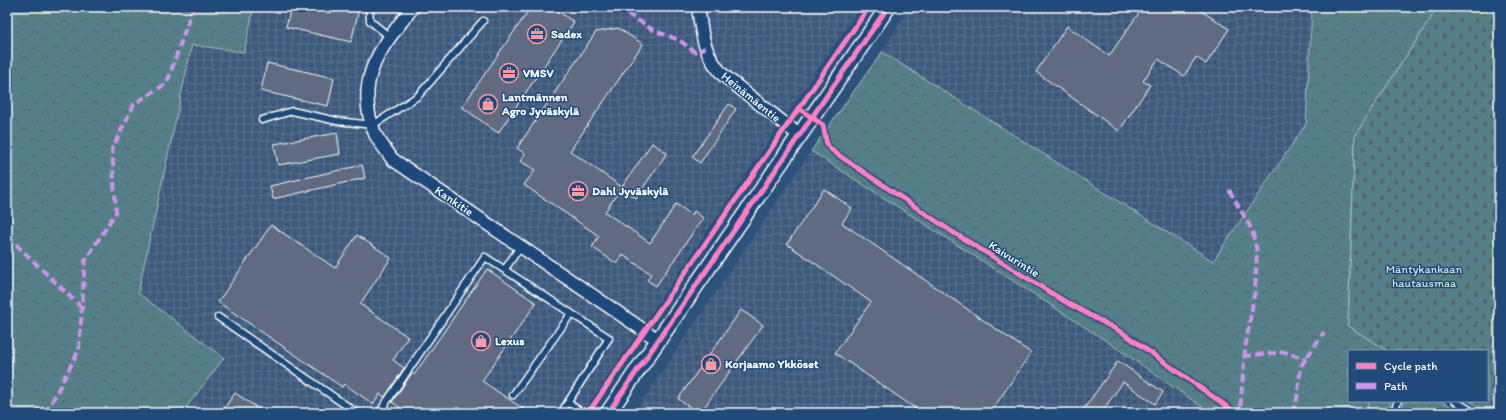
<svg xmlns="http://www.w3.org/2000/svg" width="1506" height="420" viewBox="0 0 1506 420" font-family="Itim,sans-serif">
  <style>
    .industrial { fill: url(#industrial-grid) }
    .grass { fill: url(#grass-dots); stroke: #abc0c3 }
    .forest { fill: url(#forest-crowns); stroke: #abc0c3 }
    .cemetery { fill: url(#cemetery-stones); stroke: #abc0c3 }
    .building { fill: #606b80; stroke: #fff }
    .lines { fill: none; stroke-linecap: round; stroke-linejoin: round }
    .service-casing { stroke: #fff; stroke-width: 9 }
    .minor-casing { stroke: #fff; stroke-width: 15 }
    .tertiary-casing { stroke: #fff; stroke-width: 18 }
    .service { stroke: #1f4a7a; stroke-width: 6 }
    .minor { stroke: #1f4a7a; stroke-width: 12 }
    .tertiary { stroke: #1f4a7a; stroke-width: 15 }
    .quiet { stroke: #d193ec; stroke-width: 4; stroke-dasharray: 8 4; stroke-linecap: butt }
    .cycleway-casing { stroke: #1f4a7a; stroke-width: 8 }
    .cycleway { stroke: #ff80c0; stroke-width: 5 }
    .labels { text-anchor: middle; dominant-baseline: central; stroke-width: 3; stroke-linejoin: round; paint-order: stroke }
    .poi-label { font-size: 12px; font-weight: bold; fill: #fff; stroke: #1f4a7a; text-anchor: start }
    .street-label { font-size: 12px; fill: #fff; stroke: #1f4a7a }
    .park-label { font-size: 12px; fill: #d5dfe1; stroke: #1f4a7a }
  </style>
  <defs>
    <pattern id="industrial-grid" width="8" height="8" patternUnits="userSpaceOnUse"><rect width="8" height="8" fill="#3c597c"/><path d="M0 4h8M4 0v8" fill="none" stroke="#597290"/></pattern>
    <pattern id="grass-dots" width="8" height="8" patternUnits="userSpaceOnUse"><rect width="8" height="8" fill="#578087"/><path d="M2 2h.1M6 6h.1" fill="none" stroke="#52666a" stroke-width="1.8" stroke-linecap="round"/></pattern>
    <pattern id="forest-crowns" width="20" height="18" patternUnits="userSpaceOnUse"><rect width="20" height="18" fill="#578087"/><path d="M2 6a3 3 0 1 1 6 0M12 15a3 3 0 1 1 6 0" fill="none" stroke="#52666a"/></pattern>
    <pattern id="cemetery-stones" width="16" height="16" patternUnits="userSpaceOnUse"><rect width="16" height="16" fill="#578087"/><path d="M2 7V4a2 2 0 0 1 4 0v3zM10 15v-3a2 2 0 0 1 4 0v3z" fill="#52666a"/></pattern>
  </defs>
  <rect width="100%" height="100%" fill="#2c517b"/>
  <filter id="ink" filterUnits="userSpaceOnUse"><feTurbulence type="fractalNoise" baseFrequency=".025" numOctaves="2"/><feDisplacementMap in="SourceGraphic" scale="8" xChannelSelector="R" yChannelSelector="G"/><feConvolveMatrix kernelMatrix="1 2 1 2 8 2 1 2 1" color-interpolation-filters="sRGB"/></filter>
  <g filter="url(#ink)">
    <g class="industrial">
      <path d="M254,7H860L583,413H182L224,358L138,293L192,45L244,52Z"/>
      <path d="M909,7H1312L1306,124L1214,261L882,52Z"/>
      <path d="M811,151L1108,342L1211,413H634Z"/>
    </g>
    <g class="grass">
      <path d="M1369,401H1391L1387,413H1366Z"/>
      <path d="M1405,401H1441L1463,413H1399Z"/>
    </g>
    <g class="forest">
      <path d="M7,7H254L244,52L192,45L138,293L224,358L182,413H7Z"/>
      <path d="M1312,7H1438L1355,135L1348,326L1388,351H1349V401H1369L1366,413H1211L1108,342L811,151L882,52L1213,261L1306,124Z"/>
    </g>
    <path class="cemetery" d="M1438,7H1499V413H1488L1469,401H1487V351H1388L1348,326L1355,135Z"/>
    <g class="building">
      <path d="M291,7H349L359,9L351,42L286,27Z"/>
      <path d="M531,7H552L574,22L498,133L462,107Z"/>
      <path d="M1143,7H1195L1229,29L1206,64L1196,57L1184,76L1158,59L1143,81L1150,85L1119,131L1036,72L1067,26L1109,56Z"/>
      <path d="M618,28L643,44L570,151L622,187L652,143L667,153L636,198L621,188L605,212L650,243L676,204L692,215L694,211L703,218L656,286L647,280L651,274L623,255L617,264L592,247L599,236L524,185L535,170L520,161L525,154L517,148L596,32Z"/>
      <path d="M267,63L334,78L328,106L261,91Z"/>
      <path d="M729,104L736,109L700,163L692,157Z"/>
      <path d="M337,133L340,154L278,165L274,144Z"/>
      <path d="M362,165L365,178L273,199L270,186Z"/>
      <path d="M824,189L852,208L842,223L1031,353L990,413H922L835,353L871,302L787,244Z"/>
      <path d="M271,225L335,268L357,235L391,258L360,304L408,337L393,360L404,368L385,397L380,394L373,404L344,384L342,387L218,302Z"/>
      <path d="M487,269L536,303L482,381L529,413H408L392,402L412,373L414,375Z"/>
      <path d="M741,310L763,325L700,413H698L678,399Z"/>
      <path d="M1118,361L1163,392L1155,404L1123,382L1101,413H1081Z"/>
      <path d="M235,393L265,413H221Z"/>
    </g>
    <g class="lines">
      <defs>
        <g id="service">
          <path d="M369,7L370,21L390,37"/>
          <path d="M262,120L292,111L337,121L373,125L418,96L483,21"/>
          <path d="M505,269L520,247"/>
          <path d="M218,317L357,413"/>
          <path d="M513,395L571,314"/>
          <path d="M1455,401L1475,413"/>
          <path d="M568,403L583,413"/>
          <path d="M379,413L485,257L609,338L561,413"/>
          <path d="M1393,413L1398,401"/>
        </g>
        <g id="minor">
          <path d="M413,7C381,48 353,78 375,134C379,142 387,151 392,159L658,340"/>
          <path d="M698,7C702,35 703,53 723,75L799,135"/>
        </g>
        <path id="tertiary" d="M608,413L888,7"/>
      </defs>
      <use href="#service" class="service-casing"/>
      <use href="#minor" class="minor-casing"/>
      <use href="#tertiary" class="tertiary-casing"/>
      <use href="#service" class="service"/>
      <use href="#minor" class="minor"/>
      <use href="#tertiary" class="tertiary"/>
      <g class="quiet">
        <path d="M617,7L653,30L679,40L695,52L705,48"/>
        <path d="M1229,190L1252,230L1257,252L1255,290L1245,349L1240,413"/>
        <path d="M7,236L81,307"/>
        <path d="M1244,356L1284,352L1306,359"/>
        <path d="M46,413L79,350L85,261L116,212L112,149L134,104L167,83L193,7"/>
        <path d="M1292,413L1297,399L1301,366L1324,332"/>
      </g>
      <defs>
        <g id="cycleway">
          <path d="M798,108L823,125L827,145L834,152L951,231L1069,304L1123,333L1236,413"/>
          <path d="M588,413L869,7"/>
          <path d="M608,413L888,7"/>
        </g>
      </defs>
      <use href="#cycleway" class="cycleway-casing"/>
      <use href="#cycleway" class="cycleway"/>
    </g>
  </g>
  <defs>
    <symbol id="office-ring" viewBox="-11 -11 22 22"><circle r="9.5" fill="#1f4a7a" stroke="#ff9aa2" stroke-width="1.5"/><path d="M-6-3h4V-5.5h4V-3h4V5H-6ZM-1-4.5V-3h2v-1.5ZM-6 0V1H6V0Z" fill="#ff9aa2"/></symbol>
    <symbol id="shop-ring" viewBox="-11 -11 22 22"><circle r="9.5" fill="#1f4a7a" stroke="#ff9aa2" stroke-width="1.5"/><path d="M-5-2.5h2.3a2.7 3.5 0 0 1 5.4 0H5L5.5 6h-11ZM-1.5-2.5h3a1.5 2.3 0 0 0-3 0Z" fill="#ff9aa2"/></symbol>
  </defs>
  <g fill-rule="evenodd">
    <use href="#office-ring" x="526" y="23" width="22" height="22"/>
    <use href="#office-ring" x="498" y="62" width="22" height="22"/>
    <use href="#shop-ring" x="477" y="93" width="22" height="22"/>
    <use href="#office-ring" x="567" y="180" width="22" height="22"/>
    <use href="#shop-ring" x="470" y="330" width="22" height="22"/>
    <use href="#shop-ring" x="700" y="353" width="22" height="22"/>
  </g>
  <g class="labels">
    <g class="poi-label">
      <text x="551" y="34">Sadex</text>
      <text x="523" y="73">VMSV</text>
      <text x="502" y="97">Lantmännen<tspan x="502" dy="14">Agro Jyväskylä</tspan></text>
      <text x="592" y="191">Dahl Jyväskylä</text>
      <text x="495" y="341">Lexus</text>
      <text x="725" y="364">Korjaamo Ykköset</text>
    </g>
    <g class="street-label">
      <text transform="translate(751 97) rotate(39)">Heinämäentie</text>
      <text transform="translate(454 201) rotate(34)">Kankitie</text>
      <text transform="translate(1014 259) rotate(32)">Kaivurintie</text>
    </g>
    <g class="park-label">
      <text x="1424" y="269">Mäntykankaan<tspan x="1424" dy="14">hautausmaa</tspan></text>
    </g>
  </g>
  <rect width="1506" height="420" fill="none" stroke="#1f4a7a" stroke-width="24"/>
  <rect x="12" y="12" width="1482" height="396" fill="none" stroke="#fff" stroke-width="1.5" filter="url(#ink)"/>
  <rect x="1348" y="350" width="140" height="52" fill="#1f4a7a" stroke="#7992af"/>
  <rect x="1356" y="363" width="20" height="6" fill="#ff80c0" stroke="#7992af"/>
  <text x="1384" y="370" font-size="12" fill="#ffffff">Cycle path</text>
  <rect x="1356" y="383" width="20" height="6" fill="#d193ec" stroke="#7992af"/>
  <text x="1384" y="390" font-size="12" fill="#ffffff">Path</text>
</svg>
